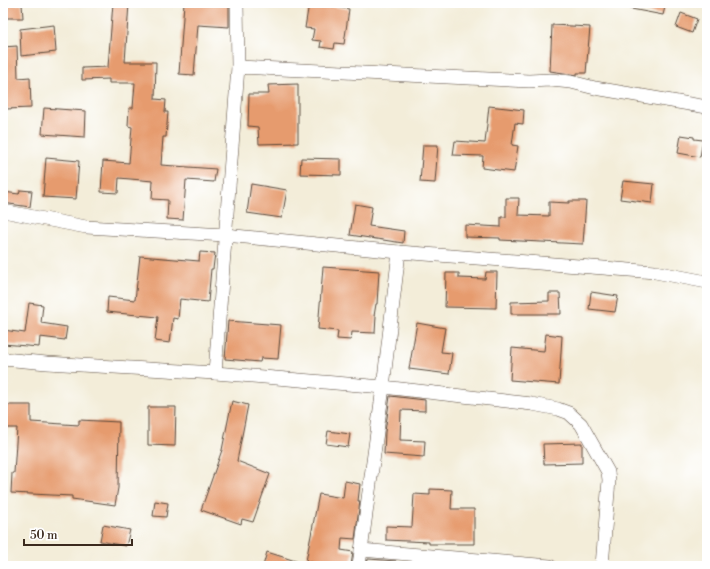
<svg xmlns="http://www.w3.org/2000/svg" width="710" height="569" viewBox="0 0 710 569" font-family="'Libre Bodoni',serif">
  <style>
    .building { fill: #e69b6e }
    .lines { fill: none; stroke-linecap: round; stroke-linejoin: round }
    .minor-casing { stroke: #57473a; stroke-width: 14 }
    .minor { stroke: #fff; stroke-width: 13 }
  </style>
  <rect width="100%" height="100%" fill="#fff"/>
  <filter id="ink" filterUnits="userSpaceOnUse"><feTurbulence type="fractalNoise" baseFrequency=".025" numOctaves="2"/><feDisplacementMap in="SourceGraphic" scale="8" xChannelSelector="R" yChannelSelector="G"/><feConvolveMatrix kernelMatrix="1 2 1 2 8 2 1 2 1" color-interpolation-filters="sRGB"/></filter>
  <filter id="wash" filterUnits="userSpaceOnUse"><feTurbulence type="fractalNoise" baseFrequency=".012" numOctaves="4" result="noise"/><feDisplacementMap in="SourceGraphic" scale="16" xChannelSelector="R" yChannelSelector="G"/><feGaussianBlur stdDeviation="0.9" result="paint"/><feColorMatrix in="noise" values="0 0 0 0 0 0 0 0 0 0 0 0 0 0 0 0 0 1.4 0 .05"/><feComposite in="paint" operator="in"/></filter>
  <g filter="url(#wash)">
    <rect width="100%" height="100%" fill="#f3edd9"/>
    <g id="blocks">
      <g class="building">
        <path d="M113,3H129L125,62H156L155,99L166,100L165,112H168L166,137H163L161,165L216,169L214,182L186,180L183,220L167,219L168,200L152,199L153,181L119,178L118,193L101,192L103,161L129,163L132,127L128,126L129,108H133L135,83H109V79L82,80V68L108,67Z"/>
        <path d="M184,3H229V27L198,25L194,75L179,74Z"/>
        <path d="M309,3L349,9L344,44L335,43L334,49L320,47L321,41L312,40L314,29L305,28Z"/>
        <path d="M627,3H666L663,15L626,8Z"/>
        <path d="M22,4L23,18H3V5Z"/>
        <path d="M681,13L697,19L692,33L676,27Z"/>
        <path d="M54,25L56,52L21,56L20,29Z"/>
        <path d="M552,25L590,27L586,73H577V75L550,71Z"/>
        <path d="M17,46L18,78L30,77L31,108L6,109L3,47Z"/>
        <path d="M298,84V143L259,144L258,127L248,126L249,94H269L268,85Z"/>
        <path d="M489,106L524,110L523,124L515,123L512,145L518,146L514,172L482,168L483,156L453,155L455,141L485,143Z"/>
        <path d="M44,108L86,111L85,137L42,134Z"/>
        <path d="M681,135L694,137V139L703,140L700,157L678,153Z"/>
        <path d="M423,145H438L435,183L420,182Z"/>
        <path d="M46,158L79,161L76,199L43,197Z"/>
        <path d="M301,158L341,159V175L300,174Z"/>
        <path d="M623,181L654,184L652,203L620,199Z"/>
        <path d="M251,184L287,190L282,218L247,213Z"/>
        <path d="M20,190L32,191L30,207L3,203V192L19,194Z"/>
        <path d="M506,198H519L518,215L549,216V202L569,203V201H586L583,244L500,240V238L465,237V225L501,227V217H506Z"/>
        <path d="M355,204L372,207L369,226L404,231L403,243L350,235Z"/>
        <path d="M200,252L215,253L213,269H211L208,302L180,299L178,319L173,318L170,343L155,341L158,317L107,312L108,297L135,300L140,256L199,261Z"/>
        <path d="M323,267L379,271L377,304H376L374,316H376L375,333L352,332L351,340L337,339L338,331L318,329Z"/>
        <path d="M486,272H497L496,308L445,307L446,273H459V278L485,279Z"/>
        <path d="M591,292L618,296L615,312L589,309Z"/>
        <path d="M549,293H560L561,314H511V302L549,301Z"/>
        <path d="M29,303L43,305L41,323L67,327L65,340L40,337L39,347L3,344V330L25,333Z"/>
        <path d="M228,321L281,325L278,359L261,358L260,362L225,359Z"/>
        <path d="M417,323L445,328L441,352L452,353L449,374L409,369Z"/>
        <path d="M546,334L562,336L559,384L510,380L512,348L544,351Z"/>
        <path d="M390,396L425,400V411L401,410L400,440L425,441L424,457L384,454L385,432Z"/>
        <path d="M232,401L248,405L237,461L270,474L253,522L242,519L241,524L201,510L222,450Z"/>
        <path d="M3,405H31V422L79,425V420L119,422L118,488L115,505L72,499V496L11,493L12,473H14L17,428H3Z"/>
        <path d="M148,407H176L175,446L148,445Z"/>
        <path d="M328,431L350,434L348,447L326,444Z"/>
        <path d="M582,443V463L544,464L543,444Z"/>
        <path d="M345,481L360,484L358,501H360L355,539L342,538L341,550L353,552L351,566H330L306,561L319,494L343,498Z"/>
        <path d="M430,489L452,490L451,509H474V544H429V542L386,540V526L412,527L414,494L430,495Z"/>
        <path d="M155,501L168,503L166,517L153,516Z"/>
        <path d="M103,525L130,530L126,546L100,541Z"/>
        <path d="M267,552L302,563V566H263Z"/>
        <path d="M368,559L396,561L395,566H367Z"/>
      </g>
    </g>
  </g>
  <g filter="url(#ink)">
    <use href="#blocks" fill-opacity="0" stroke="#57473a" stroke-width="1"/>
    <g class="lines">
      <defs>
        <g id="minor">
          <path d="M237,3L238,67"/>
          <path d="M3,211L86,227L225,235L399,252L655,272L707,282"/>
          <path d="M399,252L383,387L532,404L558,409L569,413L581,424L608,472L609,480L602,566"/>
          <path d="M3,359L47,363L215,373L383,387L359,566"/>
          <path d="M215,373L238,67L529,81L550,80L571,82L595,88L707,107"/>
          <path d="M361,550L550,566"/>
        </g>
      </defs>
      <use href="#minor" class="minor-casing"/>
      <use href="#minor" class="minor"/>
    </g>
  </g>
  <rect width="710" height="569" fill="none" stroke="#fff" stroke-width="16"/>
  <path d="M24 539v6h108v-6" fill="none" stroke="#3b2a1e" stroke-width="2"/>
  <text x="30" y="539" font-size="12" fill="#3b2a1e" stroke="#ffffff" stroke-width="3" paint-order="stroke">50 m</text>
</svg>
